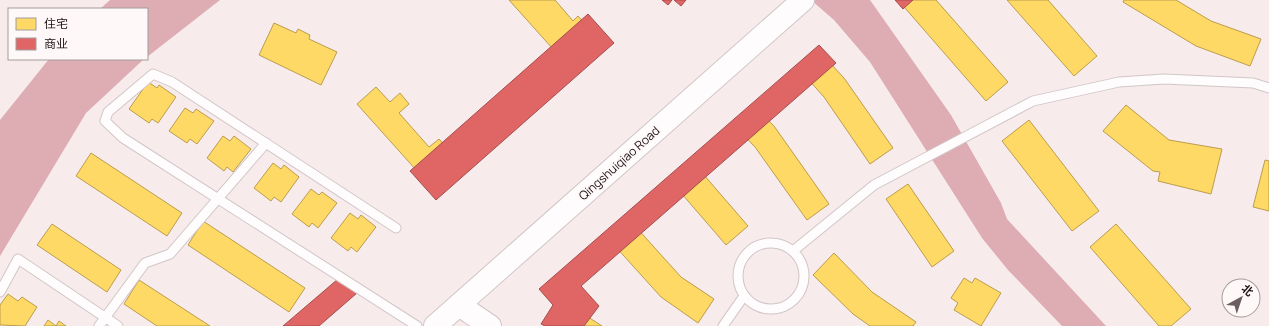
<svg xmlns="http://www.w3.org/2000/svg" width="1269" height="326" viewBox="0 0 1269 326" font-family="Manrope,'Noto Sans SC',sans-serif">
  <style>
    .water { fill: #deacb3 }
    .homes { fill: #ffd966; stroke: #bb9d4d }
    .shops { fill: #e06666; stroke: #a64d4d }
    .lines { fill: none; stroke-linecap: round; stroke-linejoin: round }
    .service-casing { stroke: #d1c6c8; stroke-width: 11 }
    .tertiary-casing { stroke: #d1c6c8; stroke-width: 24 }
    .service { stroke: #fefcfc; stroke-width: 9 }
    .tertiary { stroke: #fefcfc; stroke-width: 22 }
    .labels { text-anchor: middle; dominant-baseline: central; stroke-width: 4; stroke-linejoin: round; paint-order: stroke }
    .street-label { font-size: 12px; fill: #1d1214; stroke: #fef8f8 }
  </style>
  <rect width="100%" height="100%" fill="#f8ebec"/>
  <g class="water">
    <path d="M110,0H220L147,57V9H100Z"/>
    <path d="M811,0H870L951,115L1001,203L1007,219L1106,326H1062L1008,270L982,238L870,62L834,20Z"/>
    <path d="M49,59H144L86,113L0,256V120Z"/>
  </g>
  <g class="homes">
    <path d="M509,0H555L573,21L578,16L588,27L583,31L596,45L570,68Z"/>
    <path d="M898,0H936L1008,82L986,101Z"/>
    <path d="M1007,0H1048L1097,56L1074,76Z"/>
    <path d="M1124,0H1176L1211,21L1261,39L1250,66L1196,46L1123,2Z"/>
    <path d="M274,23L296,33L298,29L310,35L309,39L337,52L321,85L259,55Z"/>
    <path d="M817,49L844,78L893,148L870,164L824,97L798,68Z"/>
    <path d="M148,82L157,88L159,85L176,97L158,123L152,119L149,123L129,109Z"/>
    <path d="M376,87L390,102L400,93L409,104L399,113L429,147L439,139L448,149L439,157L453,173L434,190L357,104Z"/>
    <path d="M753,105L774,126L829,204L807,220L755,147L733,124Z"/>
    <path d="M1126,105L1169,140L1222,149L1211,194L1158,181L1160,172L1153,171L1103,131Z"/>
    <path d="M185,108L193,113L196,109L214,121L197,144L190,139L187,143L169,131Z"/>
    <path d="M1029,120L1099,211L1072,231L1002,141Z"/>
    <path d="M223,136L230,141L234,136L251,149L233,172L227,167L224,171L207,158Z"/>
    <path d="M91,153L182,213L167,236L76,176Z"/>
    <path d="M691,160L748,226L726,245L669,179Z"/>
    <path d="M1265,160L1269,161V211L1253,207Z"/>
    <path d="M273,163L281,169L284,165L299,177L281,202L274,197L271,201L254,188Z"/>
    <path d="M908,184L954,251L932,267L886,199Z"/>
    <path d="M311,189L319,195L322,192L337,203L318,228L312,223L309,227L292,214Z"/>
    <path d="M350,213L358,219L361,215L376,227L357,252L351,247L348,251L331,238Z"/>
    <path d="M626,216L681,277L714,299L698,323L661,297L605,235Z"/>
    <path d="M203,221L305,288L289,312L188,245Z"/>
    <path d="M52,224L121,270L107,292L37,245Z"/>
    <path d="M1116,224L1191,309L1171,326H1159L1090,247Z"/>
    <path d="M834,253L872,292L916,322L913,326H870L853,314L813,275Z"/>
    <path d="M564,271L595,305L585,315L602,326H564L569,319L542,290Z"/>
    <path d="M964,278L972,283L975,278L1001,293L981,326L954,310L958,303L951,298Z"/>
    <path d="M139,280L210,326H157L124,304Z"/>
    <path d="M8,294L18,301L22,297L37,307L25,326L0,325V305Z"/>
    <path d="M48,320L56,326L59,321L66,326H44Z"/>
  </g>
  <g class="shops">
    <path d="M662,0H672L668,5Z"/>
    <path d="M674,0H686L681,6Z"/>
    <path d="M895,0H913L903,9Z"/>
    <path d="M588,14L614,43L436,200L410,171Z"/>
    <path d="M819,45L836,63L581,286L599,306L584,326H545L541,324L553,305L539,289Z"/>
    <path d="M338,279L357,293L319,326H283Z"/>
  </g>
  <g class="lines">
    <defs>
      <g id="service">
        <path d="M396,228L172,82L153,74L108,112L105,121L123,138L417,326"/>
        <circle cx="771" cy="276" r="33"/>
        <path d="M793,251L874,185L1033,101L1119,82L1164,79L1253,83L1269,88"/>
        <path d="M0,292L18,259L118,326"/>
        <path d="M99,326L145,263L170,254L266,143"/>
        <path d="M723,326L744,296"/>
      </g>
      <g id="tertiary">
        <path d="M459,305L490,326"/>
        <path d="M435,326L803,0"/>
      </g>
    </defs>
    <use href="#service" class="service-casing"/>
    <use href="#tertiary" class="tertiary-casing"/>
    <use href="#service" class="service"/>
    <use href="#tertiary" class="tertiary"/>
  </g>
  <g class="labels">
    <g class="street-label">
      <text transform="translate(619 163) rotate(-42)">Qingshuiqiao Road</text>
    </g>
  </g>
  <rect x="8" y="8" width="140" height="52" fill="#fef8f8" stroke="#a49c9d"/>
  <rect x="16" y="18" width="20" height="12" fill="#ffd966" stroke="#a49c9d"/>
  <text x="44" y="28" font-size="12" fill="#1d1214">住宅</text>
  <rect x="16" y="38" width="20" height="12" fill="#e06666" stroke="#a49c9d"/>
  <text x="44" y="48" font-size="12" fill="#1d1214">商业</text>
  <g transform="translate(1241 298) rotate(40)"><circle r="19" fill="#fef8f8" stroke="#a49c9d"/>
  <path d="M0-3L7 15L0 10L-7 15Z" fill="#6a5e60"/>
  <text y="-6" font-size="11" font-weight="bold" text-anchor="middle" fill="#1d1214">北</text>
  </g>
</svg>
